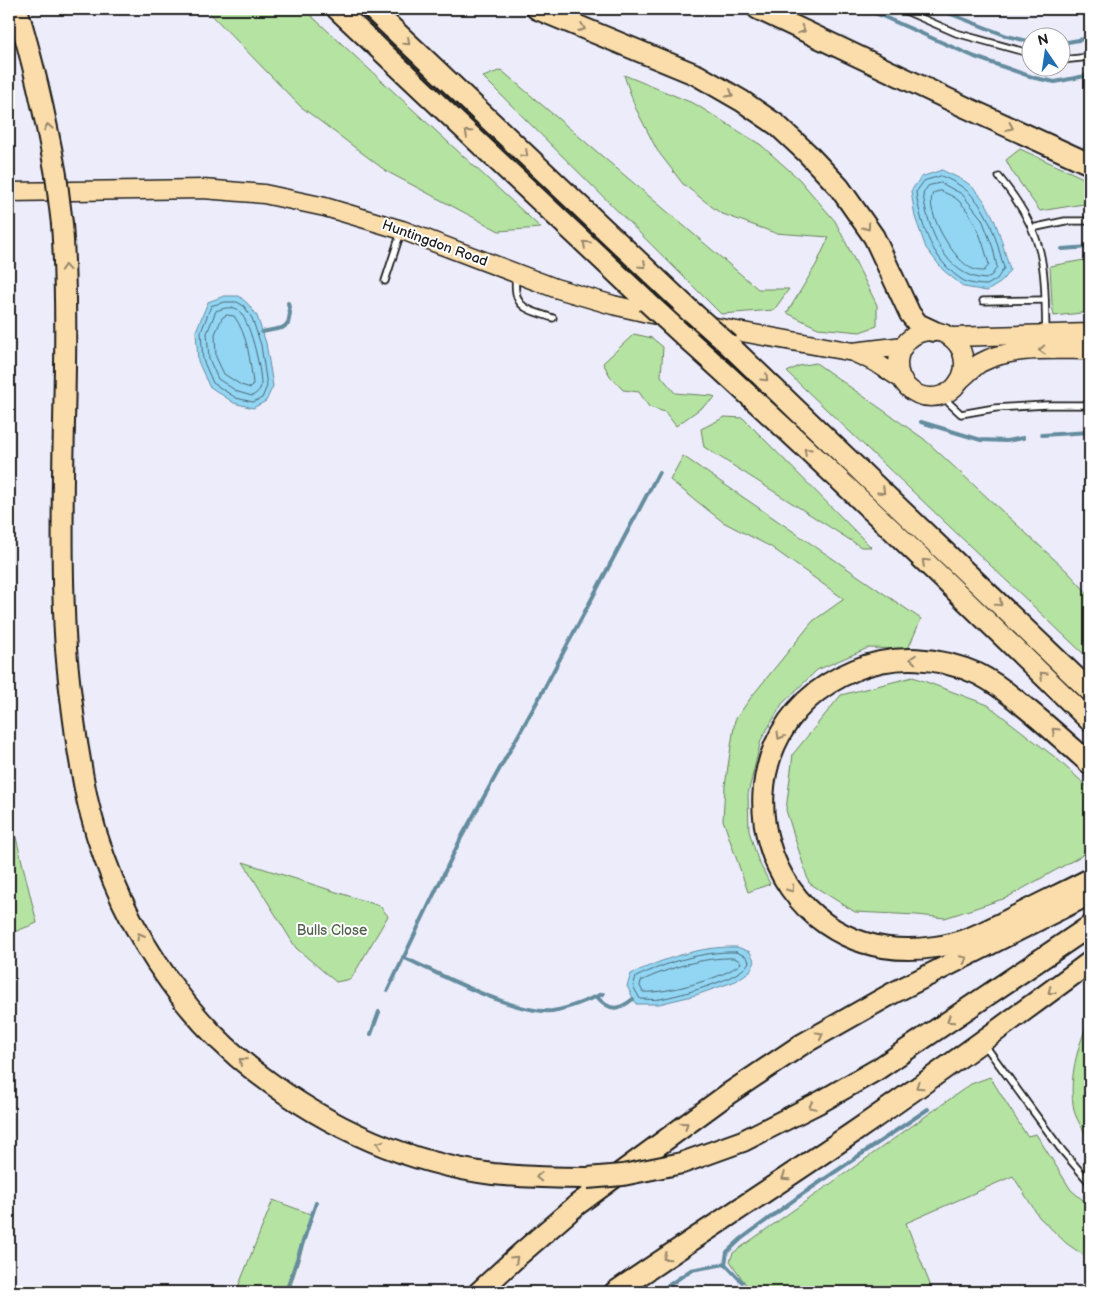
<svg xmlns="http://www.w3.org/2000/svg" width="1099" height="1301" viewBox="0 0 1099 1301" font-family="'Balsamiq Sans',sans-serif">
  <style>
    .green { fill: #b4e3a2; stroke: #68805f }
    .water { fill: #92d6f4; stroke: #638c9e }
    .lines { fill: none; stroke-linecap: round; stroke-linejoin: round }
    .shore { stroke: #4b6672; stroke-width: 1 }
    .stream { stroke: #638c9e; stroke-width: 4 }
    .lane-casing { stroke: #1c1c1c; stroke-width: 9 }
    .primary-casing { stroke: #1c1c1c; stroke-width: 21 }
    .highway-casing { stroke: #1c1c1c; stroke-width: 24 }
    .lane { stroke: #fff; stroke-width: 5.5 }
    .primary { stroke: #faddab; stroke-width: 18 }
    .highway { stroke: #faddab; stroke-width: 20 }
    .highway-bridge-casing { stroke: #1c1c1c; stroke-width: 24; stroke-linecap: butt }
    .highway-bridge { stroke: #faddab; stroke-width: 20 }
    .oneway { stroke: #96866b }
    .labels { text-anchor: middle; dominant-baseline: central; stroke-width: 4; stroke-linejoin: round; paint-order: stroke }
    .street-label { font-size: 14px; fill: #1c1c1c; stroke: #fff }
    .park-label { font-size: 14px; fill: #51624b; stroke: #fff }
  </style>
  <rect width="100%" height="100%" fill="#edecfb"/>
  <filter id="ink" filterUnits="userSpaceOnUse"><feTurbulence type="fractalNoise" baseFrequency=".02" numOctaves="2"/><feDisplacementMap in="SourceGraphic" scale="10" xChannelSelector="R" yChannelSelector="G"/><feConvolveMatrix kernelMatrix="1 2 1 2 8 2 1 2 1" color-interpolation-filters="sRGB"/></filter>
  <g filter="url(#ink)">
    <g class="green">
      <path d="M206,9H304L541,228L499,231L386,171L300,106Z"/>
      <path d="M501,70L758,289H789L774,310L721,314L483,77Z"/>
      <path d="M624,75L695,104L761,145L799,179L835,221L877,305V326L860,332L818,328L787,313L816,265L829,237L775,233L720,213L683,184L657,150L635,107Z"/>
      <path d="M1020,149L1090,181V203L1040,211L1013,173L1006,160Z"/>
      <path d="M1090,259V312L1054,316L1052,305L1050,266Z"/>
      <path d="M634,334L652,338L663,347L661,376L675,393L713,396L715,398L676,426L665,412L649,407L639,392L623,390L610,376L603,363Z"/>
      <path d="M816,363L924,439L1067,571L1090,596V660L787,372L799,366Z"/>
      <path d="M725,417L743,418L871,547H861L704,447L701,429Z"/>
      <path d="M683,456L921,619L908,649L868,648L817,670L782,704L761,740L748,794L749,831L758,860L770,884L748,892L723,820L725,786L735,720L752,696L813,621L844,599L771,547L723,522L670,480Z"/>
      <path d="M913,677L988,705L1056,758L1090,789V851L1006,898L945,918L917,915L855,912L809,883L786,810L793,754L841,695Z"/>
      <path d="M9,809L37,923L14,932L9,929Z"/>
      <path d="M243,862L380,906L388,916L351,979L336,982L296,948Z"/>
      <path d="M1090,1019V1140L1088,1138C1083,1129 1076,1119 1074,1110C1068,1080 1077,1046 1090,1019Z"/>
      <path d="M990,1077L1027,1136L1036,1134L1071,1190L1090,1206V1260L1066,1243L1039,1217L1013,1176L906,1223L933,1292H751L730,1261L733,1253L971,1084Z"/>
      <path d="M273,1200L313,1215L289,1292H236Z"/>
    </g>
    <g class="water">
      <path d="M942,170C951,175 963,179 970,185C995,206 1001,241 1010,270L1000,283L987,291L964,287L943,270L926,248L915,217L911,191L921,177Z"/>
      <path d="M224,296H239L247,303L257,316L266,343L273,386L266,401L253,408L234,403L209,386L198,361L196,331L208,302Z"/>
      <path d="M737,947L750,952L755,962L750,971L736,981L696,995L659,1004H636L627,986L631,974C663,959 700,946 737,947Z"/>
    </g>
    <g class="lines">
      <g class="shore">
        <path d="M941,176C985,192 993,228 1004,268L997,279L987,285C981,285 970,284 964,281C933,262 921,227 916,192L924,181Z"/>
        <path d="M941,183L962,194L982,219L993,248L997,267L992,275L986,279C945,277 928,229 923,194L928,186Z"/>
        <path d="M941,191C947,194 954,196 959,201C976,218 983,242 989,265L984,271C981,271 976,271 973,269C955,263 923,210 933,193Z"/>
        <path d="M225,302H237L244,306L252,318L261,345L267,386L262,398L253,402L236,398L213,383L203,360L201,332L211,306Z"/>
        <path d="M226,308C230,308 234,307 237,309C250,318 261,369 261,384C261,390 257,393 252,396L238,392L218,379L209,359L207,333L216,311Z"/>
        <path d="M227,315L234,316C248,335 250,361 253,383L251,388L241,385L224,374L216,357L215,334L222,318Z"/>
        <path d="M736,952L747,957L749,962C741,980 680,995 660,999C654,1000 647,999 640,999L633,986L636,977C666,963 702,951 736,952Z"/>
        <path d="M734,958L740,961L741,963C726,978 665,994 643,992L640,986L641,981C669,968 703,957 734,958Z"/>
      </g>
      <g class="stream">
        <path d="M866,9L975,57L1035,78L1055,82L1090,75"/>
        <path d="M938,9L1007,36L1032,42"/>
        <path d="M1062,43L1090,38"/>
        <path d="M1062,249L1090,247"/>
        <path d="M262,332L282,328L288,324L290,313L288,303"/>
        <path d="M921,422L981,440L1006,441L1023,438"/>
        <path d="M1042,435L1090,432"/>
        <path d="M403,957C439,974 514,1014 552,1011C570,1009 586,1000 603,994"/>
        <path d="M388,990L461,838L538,700L659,472"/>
        <path d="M597,997C610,1011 618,1011 633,999"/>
        <path d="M371,1034L379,1012"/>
        <path d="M725,1264L727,1252L741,1239L798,1197L928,1109"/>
        <path d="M746,1287L749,1292"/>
        <path d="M286,1292L316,1203"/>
        <path d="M659,1292L691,1270L725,1264L742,1282"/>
      </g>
      <defs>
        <g id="lane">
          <path d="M901,9L956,33L1032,54"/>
          <path d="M1062,60L1090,57"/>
          <path d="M999,177C1017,199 1033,223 1040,252C1046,278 1045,306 1046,333"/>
          <path d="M1032,228L1065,221H1090"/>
          <path d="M516,276C512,309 527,309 553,318"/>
          <path d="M385,281L401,232"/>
          <path d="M983,301L1045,300"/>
          <path d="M945,394L949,403L961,414L995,408L1046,405H1090"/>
          <path d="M984,1044L1060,1148L1090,1183"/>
        </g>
        <g id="primary">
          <path d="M9,192L203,189L264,194L325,207L402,230L555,288L613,305L687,322L853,352L875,362L903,380"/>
          <circle cx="931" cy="364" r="33"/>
          <path d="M951,337L1090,333"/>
          <path d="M853,352L904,346"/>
          <path d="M959,381C966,375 973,368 980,363C1010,346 1056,350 1090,350"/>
        </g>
        <g id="highway">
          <path d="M17,9C34,64 46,119 56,175"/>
          <path d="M337,9L647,302"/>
          <path d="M372,9L692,312"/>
          <path d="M537,9L697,75L742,101L777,125L807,153L839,187L874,237L910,314L918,324L933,331"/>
          <path d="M758,9L965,107L1090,164"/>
          <path d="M62,224C71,353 58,482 64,610C65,655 71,699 77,743C81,765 84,789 90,811C106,873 132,930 170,982C194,1016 223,1047 257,1073C326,1126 406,1163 493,1174C524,1177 556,1178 587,1178"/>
          <path d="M684,336C822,461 956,591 1090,721"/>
          <path d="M729,345L1090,691"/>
          <path d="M1090,764C1068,744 1045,723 1021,704C1008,693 994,682 978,674C939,657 895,653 855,670C694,737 760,973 935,947C966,943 992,928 1020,914C1043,902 1067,891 1090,879"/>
          <path d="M682,1163L743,1141L822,1101L878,1069L1090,926"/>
          <path d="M479,1292L519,1255L578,1204L728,1094L801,1045L893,993L1090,894"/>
          <path d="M615,1292C694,1238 775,1186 854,1132C934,1077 1012,1020 1090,962"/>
        </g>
      </defs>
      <use href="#lane" class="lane-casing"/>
      <use href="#primary" class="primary-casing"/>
      <use href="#highway" class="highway-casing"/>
      <use href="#lane" class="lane"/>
      <use href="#primary" class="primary"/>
      <use href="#highway" class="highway"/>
      <defs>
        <g id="highway-bridge">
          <path d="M56,175L62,224"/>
          <path d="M647,302L684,336"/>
          <path d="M692,312L729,345"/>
          <path d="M587,1178L623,1175L682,1163"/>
        </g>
      </defs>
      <use href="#highway-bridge" class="highway-bridge-casing"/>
      <use href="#highway-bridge" class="highway-bridge"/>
    </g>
    <defs><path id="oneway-chevron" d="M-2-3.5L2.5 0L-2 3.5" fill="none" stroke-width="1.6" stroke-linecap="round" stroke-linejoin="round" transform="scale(1.25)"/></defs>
    <g class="oneway">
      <use href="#oneway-chevron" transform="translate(582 28) rotate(23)"/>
      <use href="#oneway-chevron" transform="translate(802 30) rotate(25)"/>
      <use href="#oneway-chevron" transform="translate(407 42) rotate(43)"/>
      <use href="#oneway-chevron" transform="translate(730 94) rotate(30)"/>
      <use href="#oneway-chevron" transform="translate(48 127) rotate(-100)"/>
      <use href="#oneway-chevron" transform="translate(1010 127) rotate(24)"/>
      <use href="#oneway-chevron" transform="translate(468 133) rotate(-137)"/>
      <use href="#oneway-chevron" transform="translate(525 154) rotate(43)"/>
      <use href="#oneway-chevron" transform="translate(867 227) rotate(55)"/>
      <use href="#oneway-chevron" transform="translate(586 244) rotate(-137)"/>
      <use href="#oneway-chevron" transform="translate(643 265) rotate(43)"/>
      <use href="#oneway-chevron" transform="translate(65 268) rotate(-94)"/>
      <use href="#oneway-chevron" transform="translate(1042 350) rotate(177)"/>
      <use href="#oneway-chevron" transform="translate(765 378) rotate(44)"/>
      <use href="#oneway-chevron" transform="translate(807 451) rotate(-137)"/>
      <use href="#oneway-chevron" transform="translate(882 491) rotate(44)"/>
      <use href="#oneway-chevron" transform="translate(925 562) rotate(-137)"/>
      <use href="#oneway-chevron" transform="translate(999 603) rotate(43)"/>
      <use href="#oneway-chevron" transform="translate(913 659) rotate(-176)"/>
      <use href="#oneway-chevron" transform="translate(1043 675) rotate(-136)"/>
      <use href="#oneway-chevron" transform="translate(1055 731) rotate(-137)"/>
      <use href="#oneway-chevron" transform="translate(780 736) rotate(120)"/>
      <use href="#oneway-chevron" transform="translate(791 889) rotate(55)"/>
      <use href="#oneway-chevron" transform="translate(140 936) rotate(-120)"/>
      <use href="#oneway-chevron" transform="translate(964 959) rotate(-26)"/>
      <use href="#oneway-chevron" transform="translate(1051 991) rotate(143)"/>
      <use href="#oneway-chevron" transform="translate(950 1020) rotate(146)"/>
      <use href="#oneway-chevron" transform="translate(820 1035) rotate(-29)"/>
      <use href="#oneway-chevron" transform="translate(242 1061) rotate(-139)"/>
      <use href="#oneway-chevron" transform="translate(919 1086) rotate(145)"/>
      <use href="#oneway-chevron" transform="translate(812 1106) rotate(153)"/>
      <use href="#oneway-chevron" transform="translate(685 1125) rotate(-36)"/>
      <use href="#oneway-chevron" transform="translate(380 1144) rotate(-159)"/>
      <use href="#oneway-chevron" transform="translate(539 1177) rotate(-179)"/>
      <use href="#oneway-chevron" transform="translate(785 1177) rotate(147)"/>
      <use href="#oneway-chevron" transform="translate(666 1257) rotate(145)"/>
      <use href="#oneway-chevron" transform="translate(515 1259) rotate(-43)"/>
    </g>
  </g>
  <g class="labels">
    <g class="street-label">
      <text transform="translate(435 243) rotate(20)">Huntingdon Road</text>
    </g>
    <g class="park-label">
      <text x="332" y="930">Bulls Close</text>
    </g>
  </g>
  <rect width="1099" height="1301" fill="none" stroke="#fff" stroke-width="30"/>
  <rect x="15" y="15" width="1069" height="1271" fill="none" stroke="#1c1c1c" stroke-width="2" filter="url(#ink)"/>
  <g transform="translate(1046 52) rotate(347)"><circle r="24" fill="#ffffff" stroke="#a4a4a4"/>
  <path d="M0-4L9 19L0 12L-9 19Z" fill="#1f6fb2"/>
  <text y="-8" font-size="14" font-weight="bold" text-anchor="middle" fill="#1c1c1c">N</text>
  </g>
</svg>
